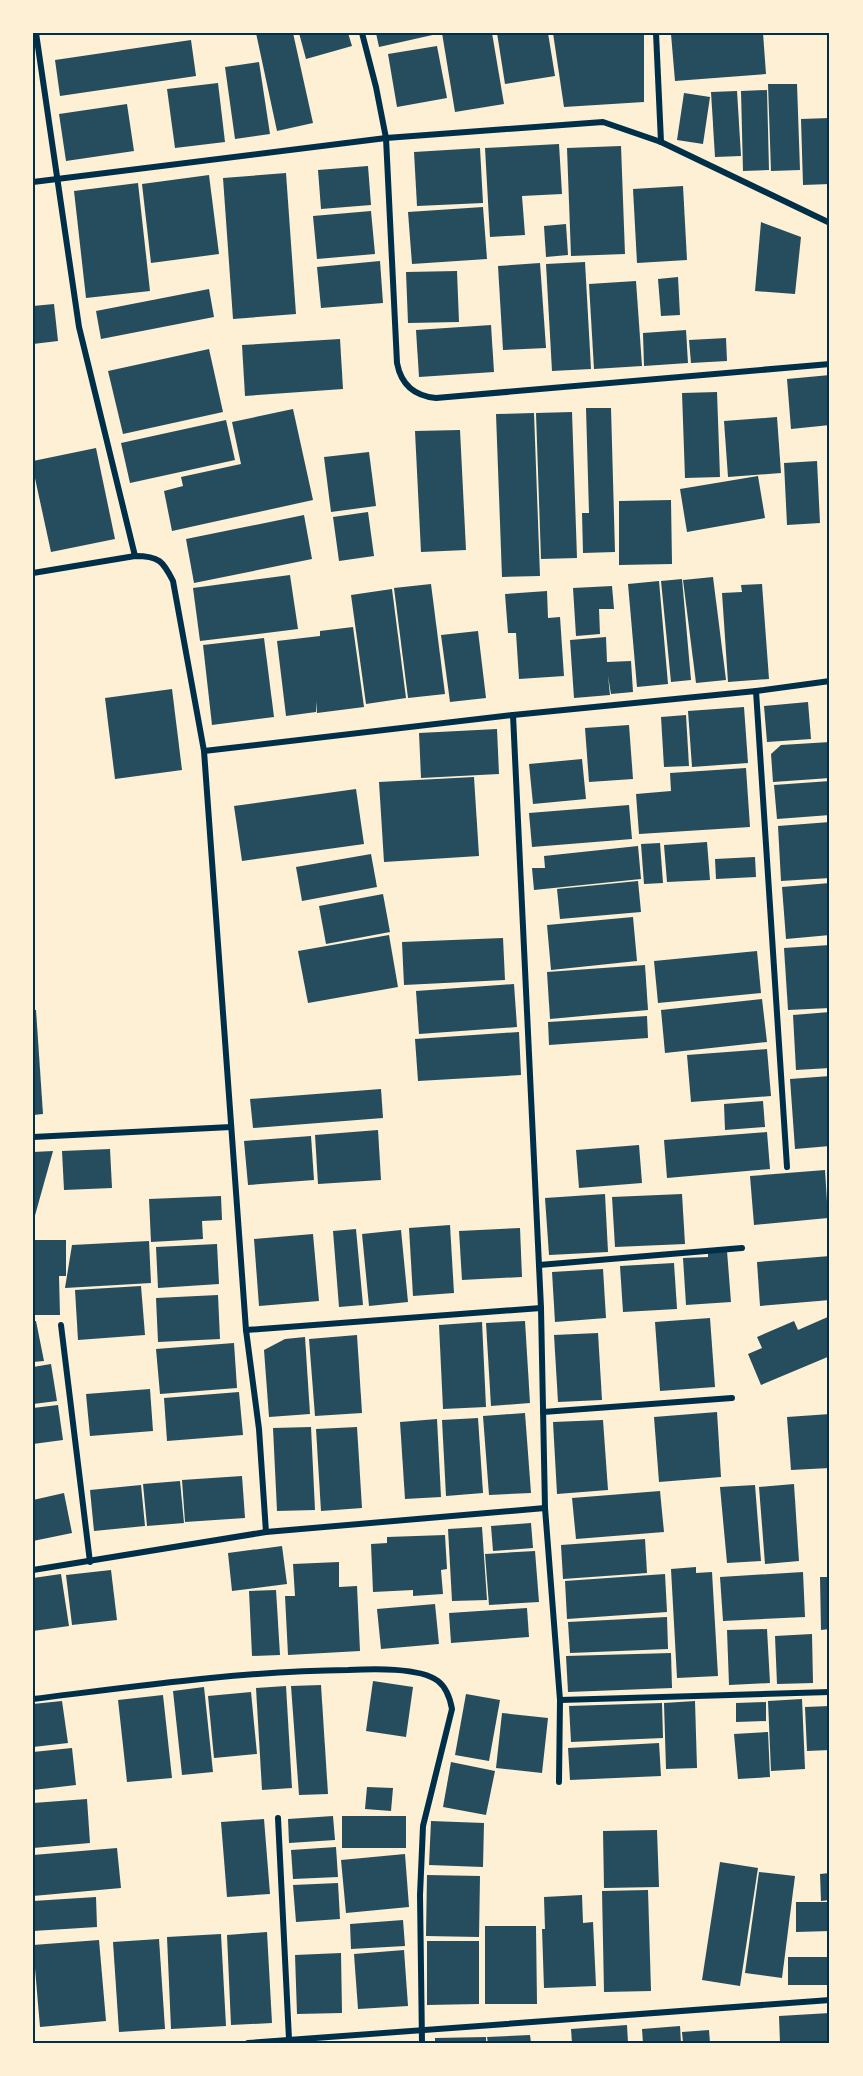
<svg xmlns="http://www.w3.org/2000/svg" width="863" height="2076" viewBox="0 0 863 2076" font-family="Ubuntu,sans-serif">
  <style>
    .building { fill: #264d5e }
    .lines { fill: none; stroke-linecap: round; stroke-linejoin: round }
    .minor { stroke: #003049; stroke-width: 6 }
    .neatline { fill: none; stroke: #003049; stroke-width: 2 }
  </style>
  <rect width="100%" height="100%" fill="#fdf0d5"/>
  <g class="building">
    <path d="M256,33H293L313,123L277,131Z"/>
    <path d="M299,33H348L352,46L306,59Z"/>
    <path d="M376,33H436L437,34L379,47Z"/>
    <path d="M442,33H492L504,104L455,112Z"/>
    <path d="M497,33H548L555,76L505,84Z"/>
    <path d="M553,33H644V102L564,107Z"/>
    <path d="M763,33L766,74L675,81L671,34Z"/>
    <path d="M191,40L196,76L60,96L55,60Z"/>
    <path d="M437,46L447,98L397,107L388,54Z"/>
    <path d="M259,62L270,134L235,139L225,67Z"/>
    <path d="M218,83L225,142L175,148L167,89Z"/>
    <path d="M768,84H797L800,170L771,171Z"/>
    <path d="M767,90L769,170L743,171L741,91Z"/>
    <path d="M737,91L741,156L715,157L711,92Z"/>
    <path d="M684,93L710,97L703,144L677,140Z"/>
    <path d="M127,104L134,151L66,161L59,114Z"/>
    <path d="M829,118L830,184L803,185L801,119Z"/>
    <path d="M559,144L562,194L522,196L525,235L490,237L485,148Z"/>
    <path d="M621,146L625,254L571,256L567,148Z"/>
    <path d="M480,148L483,203L417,206L414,152Z"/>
    <path d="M368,166L371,205L321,209L318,170Z"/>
    <path d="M286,173L296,314L233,319L223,178Z"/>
    <path d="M209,175L219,254L151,263L142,184Z"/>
    <path d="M138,183L150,291L86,298L74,191Z"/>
    <path d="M683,186L687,260L637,263L633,189Z"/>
    <path d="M483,207L487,259L412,264L408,212Z"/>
    <path d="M371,211L375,254L317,259L313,216Z"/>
    <path d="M761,222L801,237L795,294L755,291Z"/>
    <path d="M566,224L568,255L546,257L544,226Z"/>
    <path d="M380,261L383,303L321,308L317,267Z"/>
    <path d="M585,262L591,369L552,371L546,264Z"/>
    <path d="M540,263L546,348L503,350L498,266Z"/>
    <path d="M457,271L459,322L408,323L406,272Z"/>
    <path d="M678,277L680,315L661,316L658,279Z"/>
    <path d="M636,281L642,366L594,369L589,284Z"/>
    <path d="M209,289L214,317L101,339L96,311Z"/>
    <path d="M54,304L58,341L33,344V306Z"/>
    <path d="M491,325L494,372L419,377L416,330Z"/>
    <path d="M686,330L688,363L644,366L643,333Z"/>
    <path d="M726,338L727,361L691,363L689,340Z"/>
    <path d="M340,339L343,389L245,396L242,345Z"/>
    <path d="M209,349L223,412L123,434L108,371Z"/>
    <path d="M830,375V425L791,429L787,379Z"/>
    <path d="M717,392L720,477L685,478L682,393Z"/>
    <path d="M586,408H611L615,552L583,553L582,513H589Z"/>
    <path d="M293,409L313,500L172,531L164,491L183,486L181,477L241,464L232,422Z"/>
    <path d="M572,412L577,558L541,559L536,413Z"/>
    <path d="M534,413L540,576L502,577L496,414Z"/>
    <path d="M777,417L781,473L728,477L724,421Z"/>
    <path d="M226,420L235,460L130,483L121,443Z"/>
    <path d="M460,430L466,550L421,552L415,431Z"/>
    <path d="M96,448L115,539L51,552L33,469V461Z"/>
    <path d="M369,452L376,506L331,512L324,457Z"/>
    <path d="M817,461L820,523L787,525L784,463Z"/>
    <path d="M758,476L765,518L687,532L680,489Z"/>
    <path d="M671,500L672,564L619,565V501Z"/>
    <path d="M368,512L374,556L339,561L333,517Z"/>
    <path d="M304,515L312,559L194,583L186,539Z"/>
    <path d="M290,575L298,629L200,641L193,588Z"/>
    <path d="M713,577L726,680L696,683L683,580Z"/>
    <path d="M682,579L691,680L671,682L661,581Z"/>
    <path d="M659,581L668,684L637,687L628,584Z"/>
    <path d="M431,584L445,694L408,698L394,588Z"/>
    <path d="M762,584L769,679L728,682L722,593L742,592L741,585Z"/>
    <path d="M612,586L614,609H599L600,634L576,636L573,588Z"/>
    <path d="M392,589L406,698L366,704L351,595Z"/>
    <path d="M547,591L548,618L560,617L564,676L519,679L516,633H508L505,594Z"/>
    <path d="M353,627L364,707L317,713L316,701V712L286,716L277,641L320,636V631Z"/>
    <path d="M478,631L486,698L450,702L441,635Z"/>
    <path d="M606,637L607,662L631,661L633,692L611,694L608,676L610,695L574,698L570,640Z"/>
    <path d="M264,638L274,717L212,725L203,645Z"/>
    <path d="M172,689L182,770L115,779L105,698Z"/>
    <path d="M808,702L811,739L767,742L764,706Z"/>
    <path d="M744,707L748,763L692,767L688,711Z"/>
    <path d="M686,715L689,766L664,767L661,717Z"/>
    <path d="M629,725L633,779L589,782L585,728Z"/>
    <path d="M497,729L499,774L421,778L419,733Z"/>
    <path d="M830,742V778L773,782L771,754L781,745Z"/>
    <path d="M582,759L586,799L533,804L529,764Z"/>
    <path d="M746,768L750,827L639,834L636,794L671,791L670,773Z"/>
    <path d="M474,777L479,856L384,862L379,782Z"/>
    <path d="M830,781V815L777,819L774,785Z"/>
    <path d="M356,789L364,844L242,861L234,806Z"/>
    <path d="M629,805L632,839L532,847L529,813Z"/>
    <path d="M830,822V878L781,881L778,826Z"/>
    <path d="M707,842L710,880L667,882L664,845Z"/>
    <path d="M660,843L663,883L644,884L641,844Z"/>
    <path d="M638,846L641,879L534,890L532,868H545L544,856Z"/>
    <path d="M371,854L377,887L302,901L296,867Z"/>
    <path d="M755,857L756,877L716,879L715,859Z"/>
    <path d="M638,881L641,912L560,919L557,889Z"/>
    <path d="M830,883V935L786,939L782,887Z"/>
    <path d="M383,894L390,932L326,944L319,906Z"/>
    <path d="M633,917L637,961L551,970L547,925Z"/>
    <path d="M389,935L398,987L308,1003L298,951Z"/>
    <path d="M503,938L505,980L404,985L402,942Z"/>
    <path d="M830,945V1008L788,1010L784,948Z"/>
    <path d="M757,951L761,993L658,1003L654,961Z"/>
    <path d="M645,965L648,1010L550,1019L547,972Z"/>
    <path d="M514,984L517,1027L419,1034L416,991Z"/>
    <path d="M762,999L767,1042L665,1053L661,1010Z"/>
    <path d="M33,1010H36L43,1114L33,1115Z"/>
    <path d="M830,1012V1068L796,1070L793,1015Z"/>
    <path d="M647,1016L648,1038L549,1045L548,1022Z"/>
    <path d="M519,1032L521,1075L418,1081L415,1039Z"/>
    <path d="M767,1049L771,1096L691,1102L687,1055Z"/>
    <path d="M830,1076V1146L795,1149L790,1079Z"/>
    <path d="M381,1089L383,1118L253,1128L250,1099Z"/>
    <path d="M763,1101L765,1127L725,1130L724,1104Z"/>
    <path d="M378,1130L381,1180L318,1184L315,1135Z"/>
    <path d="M767,1132L770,1169L667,1178L664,1140Z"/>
    <path d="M311,1136L314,1180L248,1185L244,1141Z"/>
    <path d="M639,1145L642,1183L579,1188L576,1150Z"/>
    <path d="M110,1149L112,1188L64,1190L62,1151Z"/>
    <path d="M53,1151L34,1219L33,1218V1152Z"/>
    <path d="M825,1170L828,1218L754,1225L750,1176Z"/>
    <path d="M605,1194L608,1252L549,1255L545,1198Z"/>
    <path d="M682,1194L685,1244L615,1247L612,1197Z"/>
    <path d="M221,1196L222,1220L202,1221L203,1239L151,1242L149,1199Z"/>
    <path d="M450,1225L454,1293L413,1296L409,1228Z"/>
    <path d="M520,1228L522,1277L462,1280L459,1231Z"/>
    <path d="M356,1229L363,1305L339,1307L333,1231Z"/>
    <path d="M401,1230L408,1302L369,1306L362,1234Z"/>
    <path d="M313,1234L319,1301L259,1306L254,1239Z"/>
    <path d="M33,1240H66V1276H59L60,1315H33Z"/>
    <path d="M149,1241L151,1283L65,1288L72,1245Z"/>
    <path d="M217,1244L219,1284L158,1288L156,1247Z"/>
    <path d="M727,1251L731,1302L686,1305L683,1258L708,1257V1252Z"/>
    <path d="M830,1256V1300L760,1306L757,1262Z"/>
    <path d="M674,1263L677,1309L623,1312L620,1266Z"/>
    <path d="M603,1269L606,1318L555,1322L552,1272Z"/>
    <path d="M141,1286L145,1335L78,1340L75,1290Z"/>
    <path d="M218,1295L220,1339L158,1342L156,1298Z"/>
    <path d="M830,1316V1356L761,1385L748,1354L762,1348L757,1337L794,1321L798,1330Z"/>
    <path d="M710,1318L715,1387L660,1391L655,1322Z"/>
    <path d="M33,1321H36L44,1361L33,1362Z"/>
    <path d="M525,1321L530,1403L491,1406L486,1323Z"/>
    <path d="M482,1322L486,1407L443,1409L439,1325Z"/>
    <path d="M598,1333L602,1400L558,1402L554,1335Z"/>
    <path d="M357,1335L362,1413L315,1416L309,1339Z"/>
    <path d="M305,1337L310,1414L269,1417L264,1350L285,1339Z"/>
    <path d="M234,1343L237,1388L160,1394L156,1349Z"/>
    <path d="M51,1364L57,1401L33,1404V1367Z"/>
    <path d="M150,1389L153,1431L90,1436L86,1394Z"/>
    <path d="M239,1392L243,1435L167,1441L164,1398Z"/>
    <path d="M58,1405L63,1440L33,1444V1408Z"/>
    <path d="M717,1412L721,1477L659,1482L654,1417Z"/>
    <path d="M525,1413L531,1493L489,1495L483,1416Z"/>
    <path d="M830,1414V1468L791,1470L787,1417Z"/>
    <path d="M478,1418L483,1493L446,1496L442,1420Z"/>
    <path d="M437,1419L441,1497L405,1499L400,1422Z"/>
    <path d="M603,1420L608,1490L557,1494L553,1422Z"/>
    <path d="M311,1427L315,1510L277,1511L273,1428Z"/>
    <path d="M357,1427L362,1508L321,1511L316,1429Z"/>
    <path d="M242,1476L245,1518L185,1522L182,1480Z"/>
    <path d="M180,1481L184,1523L147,1526L143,1484Z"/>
    <path d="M794,1484L799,1561L765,1564L759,1487Z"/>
    <path d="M141,1485L145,1526L94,1531L90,1490Z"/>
    <path d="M755,1485L761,1561L727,1563L720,1487Z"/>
    <path d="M660,1491L664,1532L576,1539L572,1498Z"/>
    <path d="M64,1493L72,1533L33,1541V1500Z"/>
    <path d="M531,1523L533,1548L493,1551L491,1526Z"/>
    <path d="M482,1527L487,1600L452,1601L448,1529Z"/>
    <path d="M445,1535L447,1569L441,1570L443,1594L413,1596V1590L373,1592L371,1544L387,1543V1537Z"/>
    <path d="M645,1539L647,1573L563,1579L561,1545Z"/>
    <path d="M282,1546L287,1584L232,1591L228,1553Z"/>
    <path d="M535,1551L539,1602L489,1605L485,1554Z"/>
    <path d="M339,1562V1587L357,1586L360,1651L288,1655L285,1596H295L293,1564Z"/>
    <path d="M696,1567V1573L712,1572L718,1676L677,1678L671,1569Z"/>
    <path d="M111,1570L117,1620L72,1625L66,1575Z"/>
    <path d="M803,1572L805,1617L723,1621L720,1577Z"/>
    <path d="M61,1574L69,1626L33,1631V1578Z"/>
    <path d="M665,1574L667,1612L567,1619L565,1581Z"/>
    <path d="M820,1577H830V1629L821,1630Z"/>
    <path d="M276,1590L280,1655L252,1656L249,1591Z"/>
    <path d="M435,1604L439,1644L381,1649L377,1609Z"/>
    <path d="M527,1608L529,1637L451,1643L449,1613Z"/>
    <path d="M667,1617L668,1649L570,1653L568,1622Z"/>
    <path d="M767,1629L770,1683L729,1685L727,1630Z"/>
    <path d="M812,1634L813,1683L777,1684L775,1636Z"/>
    <path d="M671,1653L672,1688L568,1692L566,1656Z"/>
    <path d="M373,1681L413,1687L406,1737L366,1731Z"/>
    <path d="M321,1685L328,1794L299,1795L291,1686Z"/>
    <path d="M286,1686L292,1788L262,1790L256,1688Z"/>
    <path d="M204,1687L213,1772L182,1775L173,1691Z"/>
    <path d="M251,1692L257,1754L214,1758L208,1696Z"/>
    <path d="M466,1694L500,1700L489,1761L455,1755Z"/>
    <path d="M163,1695L172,1778L127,1782L118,1700Z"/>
    <path d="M802,1699L805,1769L771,1771L768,1701Z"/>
    <path d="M62,1701L68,1743L33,1747V1704Z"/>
    <path d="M695,1701L697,1768L666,1769L664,1703Z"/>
    <path d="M766,1702V1721L736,1722V1703Z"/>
    <path d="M662,1703L663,1738L571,1742L569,1706Z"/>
    <path d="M830,1706V1750L807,1751L805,1707Z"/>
    <path d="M502,1713L548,1718L542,1773L496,1768Z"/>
    <path d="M768,1732L770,1777L738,1779L734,1734Z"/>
    <path d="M659,1743L661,1776L570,1780L568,1748Z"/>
    <path d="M72,1748L76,1785L33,1790V1752Z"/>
    <path d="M451,1762L495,1771L486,1815L443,1807Z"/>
    <path d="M367,1787L393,1788L391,1811L365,1809Z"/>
    <path d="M87,1799L90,1843L33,1848V1803Z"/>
    <path d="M333,1816L335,1840L289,1843L288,1819Z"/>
    <rect x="342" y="1816" width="64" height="32"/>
    <path d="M264,1819L270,1894L227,1897L221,1822Z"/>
    <path d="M431,1821L484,1823L483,1867L429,1865Z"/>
    <path d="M657,1830L659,1887L604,1888L603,1831Z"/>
    <path d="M336,1847L338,1877L293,1879L291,1850Z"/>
    <path d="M117,1848L121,1888L33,1896V1855Z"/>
    <path d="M405,1854L409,1907L346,1913L341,1860Z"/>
    <path d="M720,1862L758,1868L740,1986L702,1980Z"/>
    <path d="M759,1872L795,1876L782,1978L745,1973Z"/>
    <path d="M830,1873V1900L821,1901L820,1874Z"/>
    <path d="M427,1875L480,1876L479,1937L426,1936Z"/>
    <path d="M338,1883L340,1919L296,1922L293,1885Z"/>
    <path d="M648,1890L651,1991L604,1992L602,1891Z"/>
    <path d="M582,1895L583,1923L593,1922L596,1986L544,1988L542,1929H545L544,1897Z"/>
    <path d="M96,1897L97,1927L33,1931V1901Z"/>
    <path d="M796,1902H830V1931L796,1932Z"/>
    <path d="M403,1920L405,1946L351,1949L350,1924Z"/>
    <path d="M485,1926H536L537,2004H485Z"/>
    <path d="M267,1932L272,2023L231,2025L227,1935Z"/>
    <path d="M221,1934L226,2026L171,2029L167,1937Z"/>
    <path d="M159,1939L165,2029L119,2032L113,1942Z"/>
    <path d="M99,1940L106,2021L40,2027L33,1945Z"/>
    <path d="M427,1941H479V2004L427,2005Z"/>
    <path d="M404,1950L408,2006L358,2009L354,1954Z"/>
    <path d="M341,1953L342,2013L297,2014L295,1955Z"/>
    <rect x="788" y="1957" width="42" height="28"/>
    <path d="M830,2013V2043H780L779,2016Z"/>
    <path d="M627,2025L628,2043H572L571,2029Z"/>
    <path d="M680,2026L681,2043H643L642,2029Z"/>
    <path d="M709,2030L710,2043H683L682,2032Z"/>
    <path d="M530,2035L531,2043H488L487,2037Z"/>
    <path d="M486,2037V2043H435V2038Z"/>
  </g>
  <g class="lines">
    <g class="minor">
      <path d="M36,33L79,327L135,556"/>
      <path d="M362,33L376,87L386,138L397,363C401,384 414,396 436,398L830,364"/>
      <path d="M656,33L661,142"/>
      <path d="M33,182L386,138L603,122L661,142L830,223"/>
      <path d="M33,573L135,556C159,556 163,561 173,581L204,751L246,1330L259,1429L266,1532"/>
      <path d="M756,691L830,681"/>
      <path d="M513,715L541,1308L545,1508L560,1700L559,1782"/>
      <path d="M204,751L513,715L756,691L787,1167"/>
      <path d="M33,1137L231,1127"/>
      <path d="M539,1265L742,1248"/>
      <path d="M61,1325L90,1562"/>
      <path d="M246,1330L541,1308"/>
      <path d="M543,1412L732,1398"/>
      <path d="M33,1570L266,1532L545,1508"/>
      <path d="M33,1699C138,1686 242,1671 348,1670C371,1669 420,1667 438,1681C447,1688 450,1698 452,1709L423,1826L420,1895L422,2043"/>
      <path d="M560,1700L830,1692"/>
      <path d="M278,1818L289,2039"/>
      <path d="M248,2043L830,2000"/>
    </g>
  </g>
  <rect width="863" height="2076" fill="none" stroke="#fdf0d5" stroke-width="69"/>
  <rect x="34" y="34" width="794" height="2008" class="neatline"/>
</svg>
